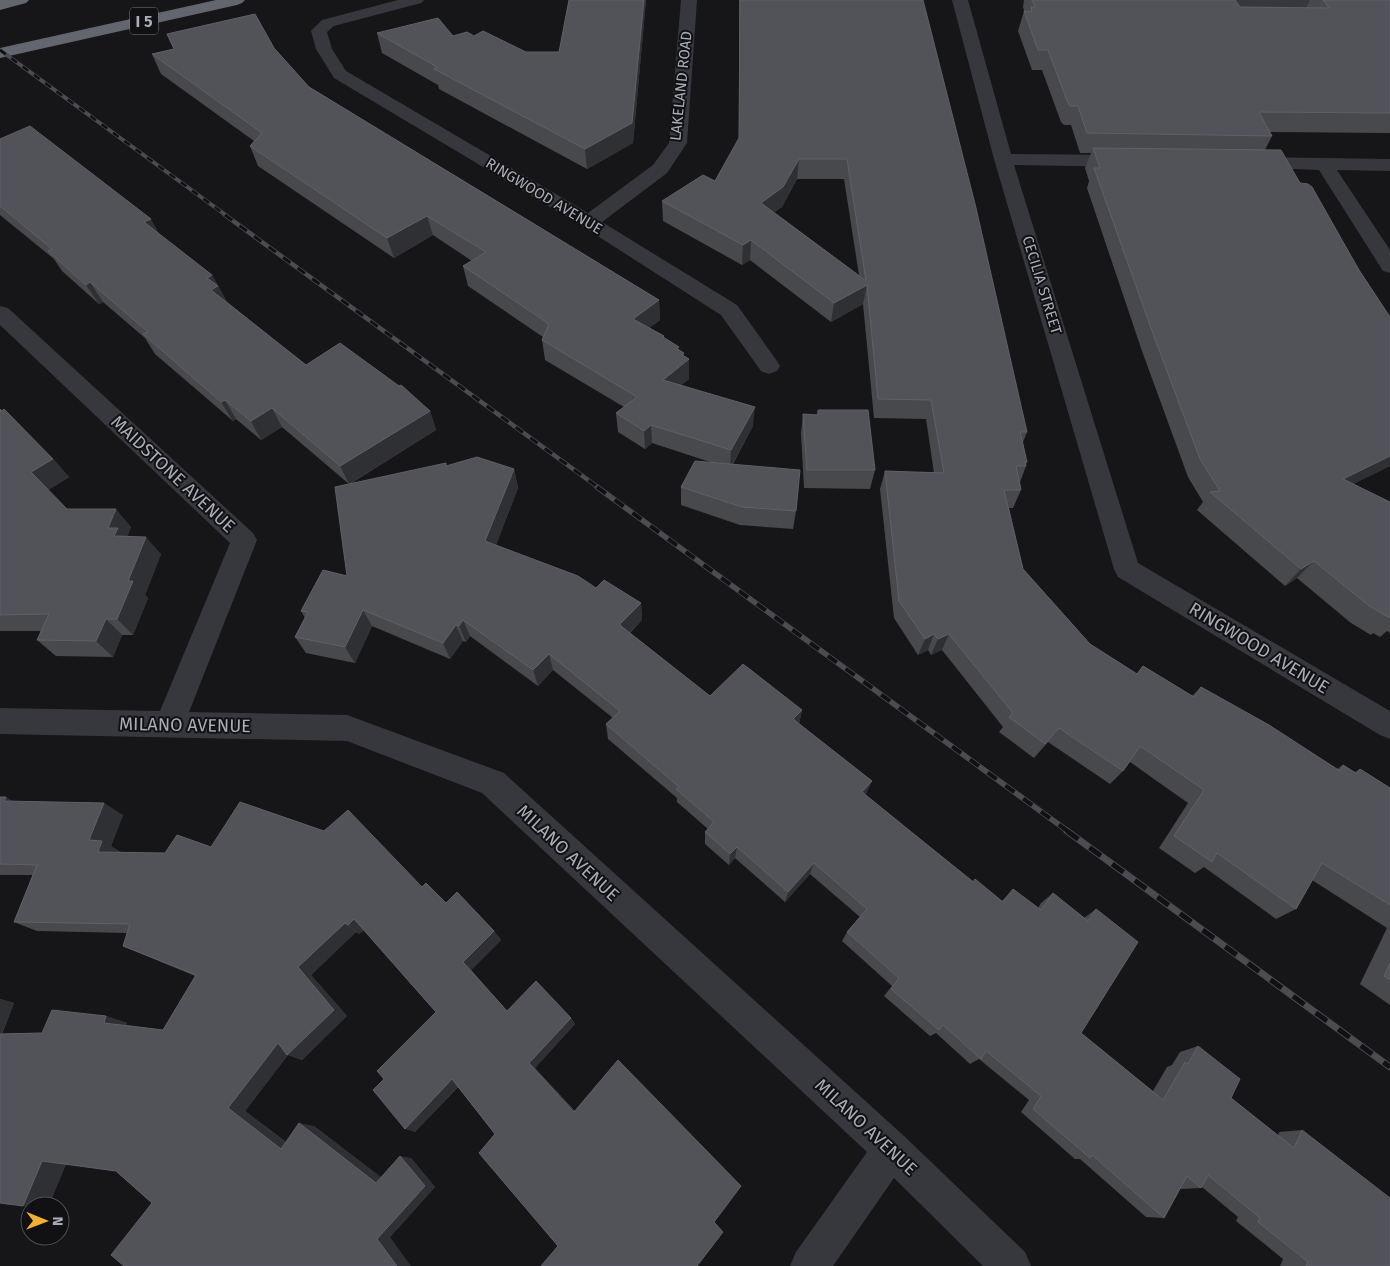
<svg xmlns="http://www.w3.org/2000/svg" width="1390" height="1266" viewBox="0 0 1390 1266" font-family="'Fira Sans',sans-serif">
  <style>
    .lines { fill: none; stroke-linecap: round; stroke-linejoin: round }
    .street { fill: #37383d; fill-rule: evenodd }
    .highway { fill: #63666e; fill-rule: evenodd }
    .rail-far3-casing { stroke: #4a4c52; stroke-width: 4 }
    .rail-far2-casing { stroke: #4a4c52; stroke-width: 4.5 }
    .rail-far1-casing { stroke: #4a4c52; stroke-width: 5.5 }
    .rail-casing { stroke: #4a4c52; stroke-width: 7 }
    .rail-far3 { stroke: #111113; stroke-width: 2.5; stroke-dasharray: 7; stroke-linecap: butt }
    .rail-far2 { stroke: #111113; stroke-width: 3; stroke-dasharray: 9; stroke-linecap: butt }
    .rail-far1 { stroke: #111113; stroke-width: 4; stroke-dasharray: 11; stroke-linecap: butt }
    .rail { stroke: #111113; stroke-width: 5; stroke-dasharray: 14; stroke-linecap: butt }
    .wall { fill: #47494d; fill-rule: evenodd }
    .shaded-wall { fill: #2f3033 }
    .building { fill: #525359; stroke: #5f6168; fill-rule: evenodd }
    .labels { text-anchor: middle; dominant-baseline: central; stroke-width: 4; stroke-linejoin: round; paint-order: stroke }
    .far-street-label { font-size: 15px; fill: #a8adb8; stroke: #111113 }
    .shield { fill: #111113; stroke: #7b7e86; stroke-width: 1 }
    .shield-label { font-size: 16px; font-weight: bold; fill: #a8adb8 }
    .street-label { font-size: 18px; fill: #a8adb8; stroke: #111113 }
  </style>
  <rect width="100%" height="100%" fill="#161618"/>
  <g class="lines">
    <g class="street">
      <path d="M398,0H424L421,3L334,26L327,32L332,49L346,71L588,213L653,165L669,143L681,0H697L687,143L667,173L602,222L737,305L777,361L780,366L777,371L769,374L761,371L721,315L582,226L334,78L316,49L311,31L322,20Z"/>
      <path d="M952,0H968L1011,154L1126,155L1133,157L1135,161L1133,165L1126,167L1014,165L1138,563L1390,711V739L1380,735L1118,577L1114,569L994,159Z"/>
      <path d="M1193,0H1390V8L1199,7L1194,5L1191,2Z"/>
      <path d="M1252,157L1390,159V171L1337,170L1390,250V273L1383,271L1319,170L1245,167L1243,163L1245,159Z"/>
      <path d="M0,306L8,308L253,533L257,540L189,712L347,715L504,773L904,1136L1025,1252L1031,1266H983L894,1178L833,1266H790L796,1252L867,1152L482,793L347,741L0,734V708L160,711L230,543L0,325Z"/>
    </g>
    <g class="highway">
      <path d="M0,0H29L26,3L0,10Z"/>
      <path d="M216,0H245L242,3L237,5L0,58V48Z"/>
    </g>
    <defs>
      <path id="rail-far3" d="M0,50L227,216"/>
      <path id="rail-far2" d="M225,215L599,488"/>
      <path id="rail-far1" d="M597,487L1069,832"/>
      <path id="rail" d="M1067,831L1390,1067"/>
    </defs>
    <use href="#rail-far3" class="rail-far3-casing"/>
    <use href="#rail-far2" class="rail-far2-casing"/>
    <use href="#rail-far1" class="rail-far1-casing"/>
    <use href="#rail" class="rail-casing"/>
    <use href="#rail-far3" class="rail-far3"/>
    <use href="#rail-far2" class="rail-far2"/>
    <use href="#rail-far1" class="rail-far1"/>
    <use href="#rail" class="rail"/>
  </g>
  <g class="wall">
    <path d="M569,0H646L633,143L587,169L439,89L438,85L382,53L377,33L474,36L526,52H559Z"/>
    <path d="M739,0H923L1027,432L1023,442L1027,462L1026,464V466L1020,482L1021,490L1013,508H1009L1023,569L1090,644L1137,674L1143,666L1192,696L1201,687L1337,769L1343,765L1355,772L1360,769L1390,788V1005L1360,984L1387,928L1312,880L1296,909L1276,919L1204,867L1195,873L1159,848L1188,803L1130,762L1123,771L1110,784L1048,742L1034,758L999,732L1003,727L942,650L931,655L928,650L918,655L894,618L880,489L885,471L934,473L926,419L874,418L863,304L831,322L750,260L742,265L663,221L662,201L715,181L739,140ZM797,179H844L859,275L774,212L782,207Z"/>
    <path d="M1024,0H1235L1240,7L1306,8L1310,0H1390V133L1270,132L1272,136L1265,150L1300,183L1359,270L1390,317V466L1353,484L1390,502V633L1387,631L1380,637L1373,633L1371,635L1351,623L1297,578L1285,586L1197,510L1203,502L1188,477L1142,351L1087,188L1089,181L1085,168L1091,153H1080L1071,125H1064L1061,122L1042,70H1032L1018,31L1024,11L1023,7Z"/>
    <path d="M274,48L309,87L659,300L660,320L649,328L684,353V357L689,359V379L681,385L753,426L733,464L796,511L793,529L740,525L681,505V487L713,463L652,443L645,449L618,432L616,413L624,407L545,360L542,340L543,337L468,286L463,266L472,261L433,235L394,258L258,166L250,146L254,141L161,74L152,54Z"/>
    <path d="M0,139L160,235L212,275L227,302L306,365L430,411L436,430L350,484L446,466L514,469L518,488L496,545L596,588L641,603L642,620L630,633L710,696L802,710L799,724L872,781L865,795L973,881L1002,901L1013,889L1038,908L1041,903L1053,893L1084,918L1096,909L1081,1033L1153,1091L1167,1067L1172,1065L1180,1052L1198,1046L1231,1098L1278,1136L1279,1132L1302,1130L1390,1266H1280L1283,1259L1236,1221L1238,1217L1202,1187L1201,1188L1181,1189L1180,1188L1164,1218L1146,1217L1080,1159H1075L1021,1112L1029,1100L979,1059L970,1064L936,1033L930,1036L884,996L892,986L842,941L847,932L860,917L810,874L785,902L735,858L729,865L705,844V832L708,829L677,802V798L608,739L606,724L613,718L553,670L538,686L470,636L466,642L463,641L450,659L372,626L355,663L306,653L295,637L305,618L301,611L347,576L349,484L282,427L261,440L236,419L233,421L155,354L145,338L103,302L99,304L62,271L54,259L0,215Z"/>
    <path d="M0,409L53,459L69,477L48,490L67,509L131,527L127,536L161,554L145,595L148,598L133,635H122L113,657L56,656L37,640L41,631H0Z"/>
    <path d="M818,410L875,470L870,489L804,488L801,433L803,414L817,415Z"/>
    <path d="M0,797L13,802L123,815L111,846L121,853H165L211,847L422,887L446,903L494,931L501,940L471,970L507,1011L571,1018L575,1024L535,1068L575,1111L558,1246L495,1134L458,1087L415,1132L384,1079L436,1012L364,930L359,934L356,932L311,975L347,1016L302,1060L288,1055L245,1111L286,1142L314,1126L381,1178L411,1158L435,1187L390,1237L152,1203L116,1171L66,1164L49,1205L0,1203V999L14,1003L2,1034L42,1033L106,1016L127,1023L126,1025L163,1030L195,976L123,946L127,933L37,931L14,922L33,875H0Z"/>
  </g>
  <g class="shaded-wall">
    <path d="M644,0H646L633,143L587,169L585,149Z"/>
    <path d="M799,159L797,179L782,207L760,223L761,203Z"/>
    <path d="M427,216L433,235L394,258L387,238Z"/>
    <path d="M151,219L162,239L144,222Z"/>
    <path d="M751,240L750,260L742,265L743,245Z"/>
    <path d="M212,275L218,287V286L229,306L211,290L207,278Z"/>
    <path d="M90,282L103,302L99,304L86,285Z"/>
    <path d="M867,285L863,304L831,322L834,303Z"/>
    <path d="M659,300L660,320L635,338L633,319Z"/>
    <path d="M684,353V363L689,359V379L664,399L663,380Z"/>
    <path d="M225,400L236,419L233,421L221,402Z"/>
    <path d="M755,407L753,426L730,468L731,450Z"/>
    <path d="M272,408L282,427L261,440L251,421Z"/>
    <path d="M430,411L436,430L349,484L340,466Z"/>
    <path d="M651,425L652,443L645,449L644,431Z"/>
    <path d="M1390,456V466L1327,497L1343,479Z"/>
    <path d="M53,459L69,477L48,490L31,472Z"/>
    <path d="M514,469L518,488L491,558L485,541Z"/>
    <path d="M116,509L131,527L127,538L130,554L108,528Z"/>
    <path d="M146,537L161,554L145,595L148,598L133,635L117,619L128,581Z"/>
    <path d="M1314,561L1297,578L1285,586L1301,569Z"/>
    <path d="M641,603L642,620L622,640L620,624Z"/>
    <path d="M363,610L372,626L355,663L345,647Z"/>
    <path d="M106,619L122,635L113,657L96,641Z"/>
    <path d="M463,620L470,636L466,642L459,626Z"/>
    <path d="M456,625L463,641L450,659L443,643Z"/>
    <path d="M934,634L928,650L918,655L925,639Z"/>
    <path d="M949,634L942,650L931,655L938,639Z"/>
    <path d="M549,654L553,670L538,686L533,670Z"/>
    <path d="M802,710L799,724L793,719Z"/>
    <path d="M872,781L866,794L857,805L862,792Z"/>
    <path d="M6,797L27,810L4,801Z"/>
    <path d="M104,803L123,815L111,846L121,852L117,863L98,852L89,840Z"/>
    <path d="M737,847L735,858L729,865L730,854Z"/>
    <path d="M814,863L810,874L785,902L788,892Z"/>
    <path d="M354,919L366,928L359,934L348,925Z"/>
    <path d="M345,923L356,932L311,975L347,1016L302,1060L288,1055L245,1111L296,1150L281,1149L228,1108L298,967Z"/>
    <path d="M494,931L501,940L471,970L513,1018L463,962Z"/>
    <path d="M0,999L14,1003L0,1038Z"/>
    <path d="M106,1016L127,1023L125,1029L104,1023Z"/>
    <path d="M571,1018L575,1024L535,1068L578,1115L574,1112L529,1063Z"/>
    <path d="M452,1079L461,1083L415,1132L405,1129Z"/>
    <path d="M299,1123L314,1126L389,1183H376Z"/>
    <path d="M400,1156L411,1158L435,1187L390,1237L411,1266H397L377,1239Z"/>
    <path d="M42,1161L67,1162L49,1205L23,1206Z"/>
  </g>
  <g class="building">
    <path d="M569,0H644L632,123L585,149L434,69L437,67L377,33L438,18L453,36L467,32L474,36L483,31L526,52H559Z"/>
    <path d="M740,0H923L976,208L1027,432H1020L1027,462H1025L1026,466H1016L1021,490H1004L1023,569L1090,644L1137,674L1143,666L1194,697L1201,687L1269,725L1340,771L1343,765L1357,774L1360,769L1390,788V905L1322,863L1296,909L1217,853L1212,862L1174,836L1204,790L1140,746L1123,771L1059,728L1045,744L1009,717L1013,713L949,634L938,639L934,634L925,639L899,601L885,471L944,473L931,400L878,399L867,285L834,303L751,240L743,245L662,201L703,175L715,181L739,138ZM799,159H847L866,281L761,203L783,187Z"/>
    <path d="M1032,0H1235L1240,7L1329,8L1323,0H1390V113L1259,112L1272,136L1087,133L1078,106H1070L1068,103L1048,50H1038L1024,11L1032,12L1031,7H1035Z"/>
    <path d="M255,14L274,48L309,87L659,300L633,319L664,336L663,337L679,347L677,349L684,353L682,355L689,359L663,380L755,407L731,450L651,425L644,431L616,413L637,397L542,340L549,324L463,266L486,252L427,216L387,238L250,146L262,133L152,54L174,49L167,34Z"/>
    <path d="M30,126L151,219L144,222L212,275L207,278L218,286L211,290L306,365L340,343L399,386L401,385L430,411L340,466L272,408L251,421L225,400L221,402L143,334L148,332L90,282L86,285L48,251L52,249L0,206V139Z"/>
    <path d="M1093,148L1281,150L1300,183L1308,184L1312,187L1359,270L1390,317V456L1343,479L1390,502V618L1369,606L1314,561L1301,569L1210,492L1220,491L1200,459L1152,331L1094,168H1100Z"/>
    <path d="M0,409L2,411L4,409L53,459L31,472L67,509H116L108,528H118L114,536L146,537L128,581H133L117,619H106L96,641L37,640L49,614L0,615Z"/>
    <path d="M818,410H868L875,470H807L803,414L818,415Z"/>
    <path d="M477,457L514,469L485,541L578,576L596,588L604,580L641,603L620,624L621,626L710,696L743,664L802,710L793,719L872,781L862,792L973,882L975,879L1003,902L1013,889L1041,910L1053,893L1088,921L1096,909L1138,942L1081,1033L1163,1100L1185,1062L1188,1064L1198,1046L1240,1079L1231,1098L1294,1148L1302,1130L1390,1198V1266H1306L1308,1262L1258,1222L1260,1218L1208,1175L1201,1188L1187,1176L1164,1218L1092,1155L1090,1158L1033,1109L1041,1096L986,1051L981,1059L943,1025L939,1030L891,989L899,978L847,932L867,909L814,863L788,892L737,847L730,854L705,832L714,822L676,789L679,787L606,724L620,711L549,654L533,670L463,620L459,626L456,625L443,643L363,610L345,647L295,637L308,612L301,611L323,570L347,576L335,487L446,463V466Z"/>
    <path d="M695,461L800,470L796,511L742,507L681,487Z"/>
    <path d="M0,797H6L4,801L104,803L89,840L102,841L98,852L165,853L177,835L211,847L240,802L324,831L348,810L422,887L426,883L446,903L457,892L494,931L463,962L507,1011L536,981L571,1018L529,1063L574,1112L618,1060L741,1186L714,1222L723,1232L697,1266H541L558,1246L479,1153L495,1134L452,1079L405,1129L373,1090L384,1079L377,1071L436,1012L354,919L348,925L345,923L298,967L334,1010L287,1055L278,1043L228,1108L281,1149L299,1123L376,1183L400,1156L425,1186L377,1239L397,1266H124L111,1255L152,1203L116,1171L42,1161L23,1206L0,1203V1034L42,1033L52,1010L106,1016L104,1023L163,1030L196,975L123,946L130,924L14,922L37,865L0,864Z"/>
    <path d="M1390,963V980L1384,976Z"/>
  </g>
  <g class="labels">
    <g class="far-street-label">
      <text transform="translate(681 86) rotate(-84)">LAKELAND ROAD</text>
      <text transform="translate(544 196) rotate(31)">RINGWOOD AVENUE</text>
      <text transform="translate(1042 285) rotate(73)">CECILIA STREET</text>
    </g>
    <rect class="shield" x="130" y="7.5" width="28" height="27" rx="4"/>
    <g class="shield-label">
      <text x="144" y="21">I 5</text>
    </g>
    <g class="street-label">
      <text transform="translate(173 474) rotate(43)">MAIDSTONE AVENUE</text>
      <text transform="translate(1259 648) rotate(31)">RINGWOOD AVENUE</text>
      <text transform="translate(185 725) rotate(1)">MILANO AVENUE</text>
      <text transform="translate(568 853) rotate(43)">MILANO AVENUE</text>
      <text transform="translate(866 1127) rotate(43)">MILANO AVENUE</text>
    </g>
  </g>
  <g transform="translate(45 1221) rotate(91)"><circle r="24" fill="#111113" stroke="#4d4f55"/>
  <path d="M0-4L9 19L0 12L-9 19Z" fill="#f2b134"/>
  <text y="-8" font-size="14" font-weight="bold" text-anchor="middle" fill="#a8adb8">N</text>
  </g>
</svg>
